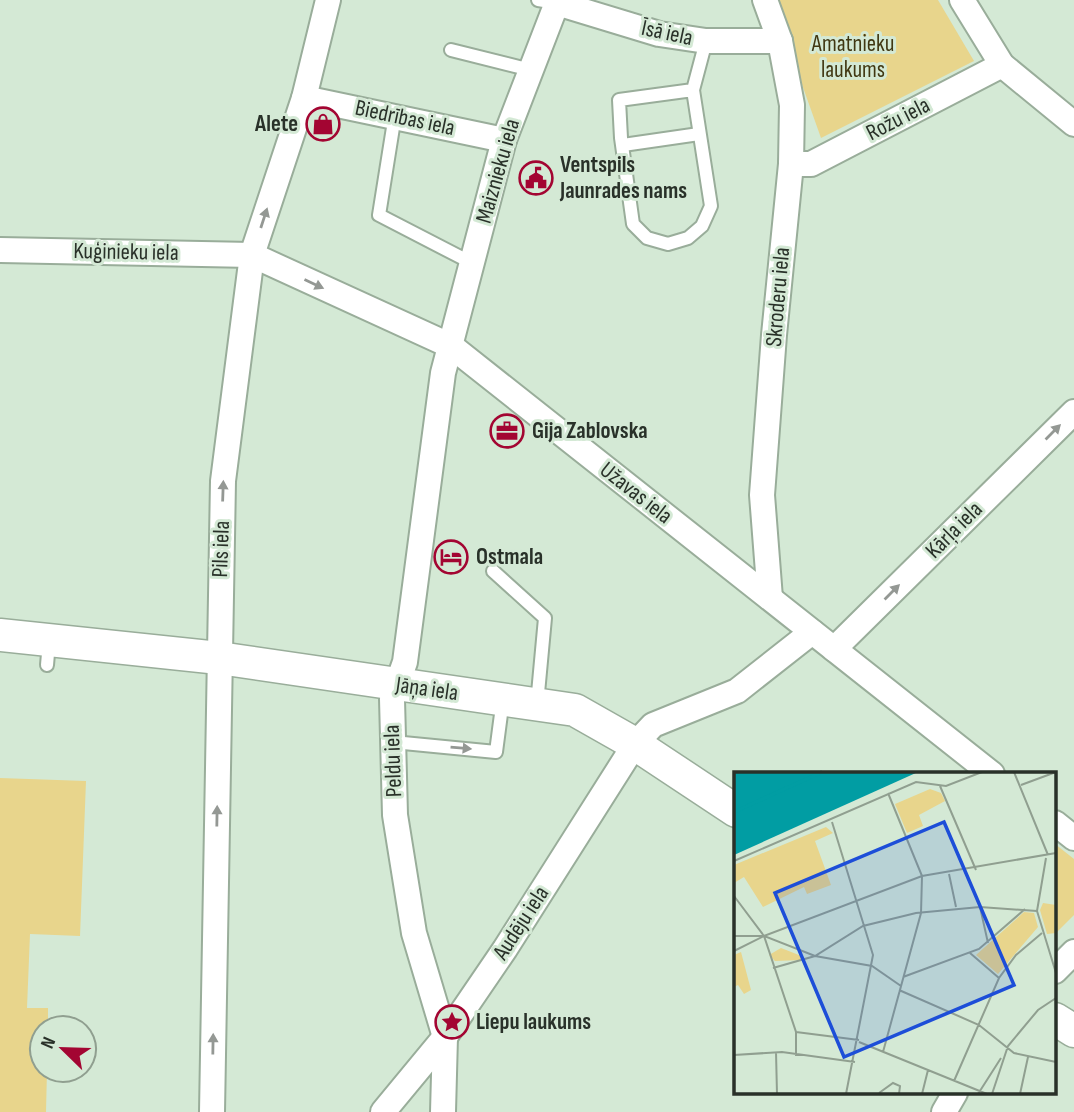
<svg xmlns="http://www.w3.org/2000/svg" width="1074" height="1112" viewBox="0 0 1074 1112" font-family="'Sofia Sans Condensed',sans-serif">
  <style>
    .green { fill: #e8d58c }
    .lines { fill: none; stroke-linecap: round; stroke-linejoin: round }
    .service-casing { stroke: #99ad9a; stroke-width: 16 }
    .minor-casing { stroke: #99ad9a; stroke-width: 28 }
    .tertiary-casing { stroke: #99ad9a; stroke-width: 35 }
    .service { stroke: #fff; stroke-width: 12 }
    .minor { stroke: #fff; stroke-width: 24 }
    .tertiary { stroke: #fff; stroke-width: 32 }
    .oneway { fill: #949894 }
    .labels { text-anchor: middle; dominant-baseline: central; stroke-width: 6; stroke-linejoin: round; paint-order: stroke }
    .street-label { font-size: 23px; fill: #293129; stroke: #d4e9d5 }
    .park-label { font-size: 23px; fill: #403712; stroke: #d4e9d5 }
    .poi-label { font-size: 23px; font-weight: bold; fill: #293129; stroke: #d4e9d5; text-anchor: start }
    .inset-river { fill: none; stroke: #019da3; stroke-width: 3.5 }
    .inset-road { fill: none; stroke: #909f90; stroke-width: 2 }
    .view { fill: #1d4ed8; fill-opacity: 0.15; stroke: #1d4ed8; stroke-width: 3.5 }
    .inset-edge { fill: none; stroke: #293129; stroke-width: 3.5 }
  </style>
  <rect width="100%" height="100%" fill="#d4e9d5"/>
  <g class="green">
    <path d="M772,0H938L974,61L821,138Z"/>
    <path d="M0,778L86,781L80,936L30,934L27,1008H48V1028H42V1070H47L46,1112H0Z"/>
    <path d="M1055,844L1074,859V915L1055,934Z"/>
  </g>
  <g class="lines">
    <defs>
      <g id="service">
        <path d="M538,0L557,3"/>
        <path d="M451,50L531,70"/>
        <path d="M693,90L711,206L702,226L688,238L668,244L647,238L633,224L621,138L619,100L693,90L706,41"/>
        <path d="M395,115L379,215L472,263"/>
        <path d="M623,145L699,134"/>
        <path d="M493,571L545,618L537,704"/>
        <path d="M47,665L49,642"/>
        <path d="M393,742L496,752L501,714"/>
      </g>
      <g id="minor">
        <path d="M765,0L780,41L792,105L791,164L774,335L762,495L770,598"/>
        <path d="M962,0L1002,65L1074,124"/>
        <path d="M557,3L659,34L706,41H780"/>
        <path d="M304,98L504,140"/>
        <path d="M791,164H811L1002,65"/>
        <path d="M0,250L252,255L451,346L992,774"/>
        <path d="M834,649L1074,412"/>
        <path d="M1055,823L1074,838"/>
        <path d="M1055,971L1074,952"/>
        <path d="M212,1112L223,481L252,255L304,98L328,0"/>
        <path d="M383,1112L445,1037L505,949L635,744L653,725L737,691L812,632"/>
        <path d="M443,1112L445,1037L414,933L395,815L392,699L405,662L443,373L504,140L558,0"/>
        <path d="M944,1112L955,1093"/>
      </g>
      <g id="tertiary">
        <path d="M0,635L219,658L575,710L635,744L736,811"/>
        <path d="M1055,1019L1074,1031"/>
      </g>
    </defs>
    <use href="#service" class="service-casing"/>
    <use href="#minor" class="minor-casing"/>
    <use href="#tertiary" class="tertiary-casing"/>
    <use href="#service" class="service"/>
    <use href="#minor" class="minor"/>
    <use href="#tertiary" class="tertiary"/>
  </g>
  <defs><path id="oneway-solid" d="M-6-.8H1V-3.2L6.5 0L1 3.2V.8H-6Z" transform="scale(1.75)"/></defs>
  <g class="oneway">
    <use href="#oneway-solid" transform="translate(264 218) rotate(-72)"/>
    <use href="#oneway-solid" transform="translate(314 284) rotate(25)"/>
    <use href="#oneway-solid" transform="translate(1053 432) rotate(-45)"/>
    <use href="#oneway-solid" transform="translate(223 491) rotate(-88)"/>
    <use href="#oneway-solid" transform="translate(892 592) rotate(-45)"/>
    <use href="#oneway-solid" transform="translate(461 748) rotate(5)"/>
    <use href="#oneway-solid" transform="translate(217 816) rotate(-89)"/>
    <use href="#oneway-solid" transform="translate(213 1044) rotate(-89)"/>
  </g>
  <defs>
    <symbol id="shop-ring" viewBox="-11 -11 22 22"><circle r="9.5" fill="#d4e9d5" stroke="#a30532" stroke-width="1.5"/><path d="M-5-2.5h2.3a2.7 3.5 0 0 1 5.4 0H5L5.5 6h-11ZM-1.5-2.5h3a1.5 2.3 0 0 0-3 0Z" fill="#a30532"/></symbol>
    <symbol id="civic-ring" viewBox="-11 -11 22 22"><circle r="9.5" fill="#d4e9d5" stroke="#a30532" stroke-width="1.5"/><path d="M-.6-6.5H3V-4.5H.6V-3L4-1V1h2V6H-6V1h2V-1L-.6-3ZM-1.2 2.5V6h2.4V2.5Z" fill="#a30532"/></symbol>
    <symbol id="office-ring" viewBox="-11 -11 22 22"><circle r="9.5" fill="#d4e9d5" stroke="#a30532" stroke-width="1.5"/><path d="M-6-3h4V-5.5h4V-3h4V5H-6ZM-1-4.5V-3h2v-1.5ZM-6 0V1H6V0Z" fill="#a30532"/></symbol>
    <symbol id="hotel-ring" viewBox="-11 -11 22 22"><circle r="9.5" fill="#d4e9d5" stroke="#a30532" stroke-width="1.5"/><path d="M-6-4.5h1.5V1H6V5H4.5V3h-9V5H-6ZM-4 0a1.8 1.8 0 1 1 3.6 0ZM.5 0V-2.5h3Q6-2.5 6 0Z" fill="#a30532"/></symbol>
    <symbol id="sight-ring" viewBox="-11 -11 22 22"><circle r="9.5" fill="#d4e9d5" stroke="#a30532" stroke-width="1.5"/><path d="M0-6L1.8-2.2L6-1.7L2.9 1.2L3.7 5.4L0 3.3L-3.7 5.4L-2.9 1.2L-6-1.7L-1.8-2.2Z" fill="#a30532"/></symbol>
  </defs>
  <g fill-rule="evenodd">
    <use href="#shop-ring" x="304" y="105" width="38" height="38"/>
    <use href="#civic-ring" x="517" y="159" width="38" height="38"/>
    <use href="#office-ring" x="488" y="412" width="38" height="38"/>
    <use href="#hotel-ring" x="432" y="538" width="38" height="38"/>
    <use href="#sight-ring" x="433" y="1003" width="38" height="38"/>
  </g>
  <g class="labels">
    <g class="street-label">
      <text transform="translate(667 33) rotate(12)">Īsā iela</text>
      <text transform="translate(405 118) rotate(12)">Biedrības iela</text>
      <text transform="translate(898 119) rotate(-27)">Rožu iela</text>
      <text transform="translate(498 171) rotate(-74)">Maiznieku iela</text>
      <text transform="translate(126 252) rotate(1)">Kuģinieku iela</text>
      <text transform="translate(778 297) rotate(-85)">Skroderu iela</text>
      <text transform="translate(636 493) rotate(38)">Užavas iela</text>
      <text transform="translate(954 530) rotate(-45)">Kārļa iela</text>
      <text transform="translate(221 549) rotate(-88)">Pils iela</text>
      <text transform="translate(427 689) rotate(8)">Jāņa iela</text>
      <text transform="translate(393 761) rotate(-92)">Peldu iela</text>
      <text transform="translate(521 923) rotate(-57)">Audēju iela</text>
    </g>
    <g class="park-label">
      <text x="853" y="44">Amatnieku<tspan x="853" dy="26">laukums</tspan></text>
    </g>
    <g class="poi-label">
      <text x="298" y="124" text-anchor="end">Alete</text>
      <text x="560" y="165">Ventspils<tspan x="560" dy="26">Jaunrades nams</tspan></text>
      <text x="532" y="431">Gija Zablovska</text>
      <text x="476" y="557">Ostmala</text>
      <text x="476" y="1022">Liepu laukums</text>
    </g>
  </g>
  <g transform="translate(734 772)">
    <rect width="322" height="322" fill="#d4e9d5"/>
    <path d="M196,17L207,21L211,29L185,43L189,54L173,61L161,32ZM92,55L99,61L81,69L97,113L73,122L70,115L29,135L10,105L0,111V93ZM309,131L322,133V161L313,162L306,138ZM290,140L300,141L304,155L264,202L242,183ZM47,176L70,185L69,188L41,189L35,183ZM7,180L17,218L10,222L4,213L0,215V183Z" fill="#e8d58c"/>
    <path d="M0,0H184L0,83Z" fill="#019da3"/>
    <path class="inset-river" d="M0,40L88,0"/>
    <path class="inset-road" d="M280,0L314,83M287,13L322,0M206,14L242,98M98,50L139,183L112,322M312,86L303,139L322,201M0,89L182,10L212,14L248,0M215,102L222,135M0,124L30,164L81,184L138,194L167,214M246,135L254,171M0,164H30L188,104L322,81M0,179L30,164L62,260V284M236,181L265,206M39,196L81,184L129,154L182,141L246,135L303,139M169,205L245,177L291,137M165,218L245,253L280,281L322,290M62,260L125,268M125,270L253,322M42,280L43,322M149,280L187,141L188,104L154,21M0,283L48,280L121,290M220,309L265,206L282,183L308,161M145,321L159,311L166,314L165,322M188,322L194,298M244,322L267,286M258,322L274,274L304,238L322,226M286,322L294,285"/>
    <path class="view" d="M210,50L280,213L110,285L41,121Z"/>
    <rect width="322" height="322" class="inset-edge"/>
  </g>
  <g transform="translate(63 1049) rotate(293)"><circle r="33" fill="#d4e9d5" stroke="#909f90" stroke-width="2"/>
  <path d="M0-5L12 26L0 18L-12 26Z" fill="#a30532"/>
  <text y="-10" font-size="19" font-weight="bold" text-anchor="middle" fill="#293129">N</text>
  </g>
</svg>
